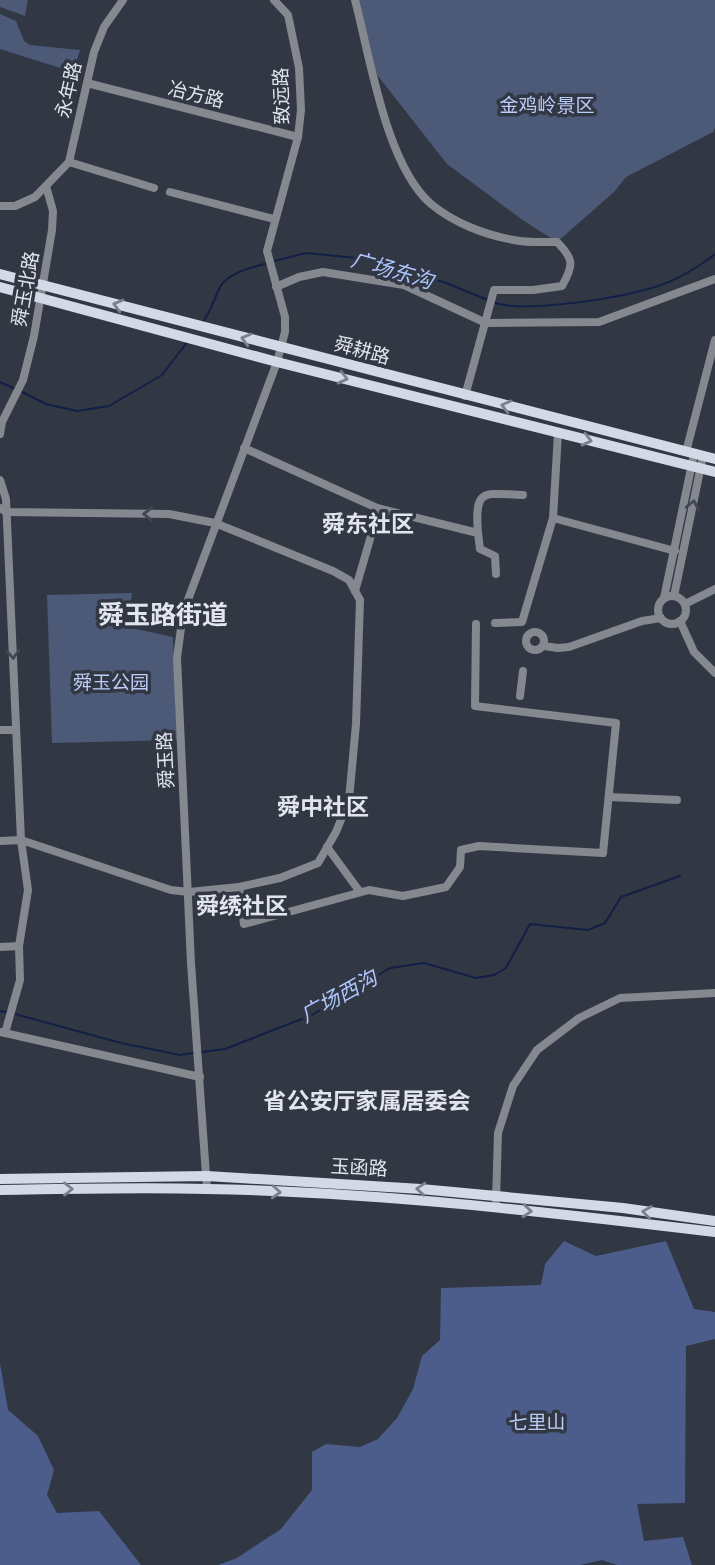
<svg xmlns="http://www.w3.org/2000/svg" width="715" height="1565" viewBox="0 0 715 1565" font-family="'Varela Round','Noto Sans SC',sans-serif">
  <style>
    .green { fill: #4c5977 }
    .forest { fill: #4c5d8b }
    .lines { fill: none; stroke-linecap: round; stroke-linejoin: round }
    .stream { stroke: #121f46; stroke-width: 2 }
    .minor { stroke: #85888f; stroke-width: 8 }
    .major { stroke: #d3d9e7; stroke-width: 10 }
    .oneway { stroke: #7a808d }
    .oneway2 { stroke: #434753 }
    .labels { text-anchor: middle; dominant-baseline: central; stroke-width: 7; stroke-linejoin: round; paint-order: stroke }
    .street-label { font-size: 19px; fill: #e2e5ed; stroke: #323744 }
    .park-label { font-size: 19px; fill: #bccdf9; stroke: #323744 }
    .water-label { font-size: 21px; font-style: italic; fill: #adc4fd; stroke: #323744 }
    .quarter-label { font-size: 23px; font-weight: bold; fill: #e2e5ed; stroke: #323744 }
    .district-label { font-size: 26px; font-weight: bold; fill: #e2e5ed; stroke: #323744 }
  </style>
  <rect width="100%" height="100%" fill="#323744"/>
  <g class="green">
    <path d="M0,0H28L25,16L0,7Z"/>
    <path d="M354,0H715V128L713,132L626,177L614,192L557,242L524,221L447,164L374,71Z"/>
    <path d="M0,14L16,21L24,41L30,45L80,50L73,72L0,49Z"/>
    <path d="M132,593L127,627L173,637L177,740L52,743L47,595Z"/>
  </g>
  <g class="forest">
    <path d="M564,1241L596,1256L666,1241L694,1309L715,1312V1339L686,1346L685,1503L637,1504L644,1541L683,1537L692,1565H617L602,1560L580,1565H218L237,1558L281,1529L312,1490V1452L326,1444L360,1447L378,1439L397,1418L413,1389L422,1356L440,1340L441,1288L541,1285L545,1264Z"/>
    <path d="M0,1363L8,1410L38,1436L54,1470L47,1495L57,1513L99,1511L141,1565H0Z"/>
  </g>
  <g class="lines">
    <g class="stream">
      <path d="M274,261L306,253L367,259L446,283L488,300"/>
      <path d="M493,302C522,314 616,298 648,289C671,283 696,269 715,254"/>
      <path d="M202,323C211,312 214,299 220,287C227,274 252,267 265,264"/>
      <path d="M0,382L15,389"/>
      <path d="M20,391L46,404L77,411L109,406L162,375L188,341"/>
      <path d="M0,1011L6,1012"/>
      <path d="M15,1014L121,1043L180,1055L193,1053"/>
      <path d="M202,1052L225,1049L312,1015L390,968L424,963L476,978L494,975L506,968L530,924L588,930L605,923L621,897L680,876"/>
    </g>
    <g class="minor">
      <path d="M355,0C370,57 386,165 431,204C454,223 485,235 514,240C528,243 543,242 557,242C574,259 574,265 562,286L533,290H494L465,396"/>
      <path d="M87,83L298,137"/>
      <path d="M69,162L154,188"/>
      <path d="M170,192L274,219"/>
      <path d="M0,206H15L35,197L69,162L94,52L104,27L123,0"/>
      <path d="M276,287L299,277L323,272L404,285L486,323L599,322L715,279"/>
      <path d="M0,434L2,422L23,380L34,336L52,230L53,211L46,186"/>
      <path d="M244,448L377,508V515L355,591"/>
      <path d="M686,452L715,340"/>
      <path d="M0,480L6,499L21,840L28,890L19,946"/>
      <path d="M0,508L6,512L169,514L215,523L333,571L349,580L360,600L356,724L349,800L336,832L318,863L280,878L239,887"/>
      <path d="M377,508L478,533C474,486 485,494 523,495"/>
      <path d="M553,518L675,551"/>
      <path d="M478,533L480,549L495,556L496,574"/>
      <path d="M674,596L703,456"/>
      <circle cx="672" cy="610" r="14"/>
      <path d="M664,598L694,454"/>
      <path d="M685,604L715,589"/>
      <path d="M680,621L694,652L715,673"/>
      <path d="M495,623L522,622L553,518L558,433"/>
      <circle cx="535" cy="641" r="9"/>
      <path d="M544,646L558,648L569,647L642,621L661,618"/>
      <path d="M520,696L523,671"/>
      <path d="M0,730H16"/>
      <path d="M609,797L677,800"/>
      <path d="M0,841L21,840L171,890L189,892L239,887L244,924L369,890L403,896L446,887L460,867L461,850L479,846L603,853L616,723L475,706L476,624"/>
      <path d="M327,847L360,892"/>
      <path d="M0,947L19,946L20,980L5,1033"/>
      <path d="M0,1032L200,1077"/>
      <path d="M207,1189L191,963L177,658L183,613L277,362L285,332V317L267,251L298,137L301,110L299,68L288,15L274,0"/>
      <path d="M496,1201L498,1133L513,1086L537,1050L579,1018L620,998L715,993"/>
    </g>
    <g class="major">
      <path d="M0,274L715,459"/>
      <path d="M0,287L277,362L715,472"/>
      <path d="M0,1179L207,1176L421,1189L623,1208L715,1221"/>
      <path d="M0,1190C69,1189 138,1187 207,1189C377,1192 546,1212 715,1232"/>
    </g>
  </g>
  <defs><path id="oneway-chevron" d="M-2-3.5L2.5 0L-2 3.5" fill="none" stroke-width="1.6" stroke-linecap="round" stroke-linejoin="round" transform="scale(1.75)"/></defs>
  <g class="oneway">
    <use href="#oneway-chevron" transform="translate(118 305) rotate(-165)"/>
    <use href="#oneway-chevron" transform="translate(246 339) rotate(-165)"/>
    <use href="#oneway-chevron" transform="translate(343 378) rotate(14)"/>
    <use href="#oneway-chevron" transform="translate(506 406) rotate(-166)"/>
    <use href="#oneway-chevron" transform="translate(587 440) rotate(14)"/>
    <use href="#oneway-chevron" transform="translate(68 1189)"/>
    <use href="#oneway-chevron" transform="translate(421 1189) rotate(-176)"/>
    <use href="#oneway-chevron" transform="translate(276 1192) rotate(3)"/>
    <use href="#oneway-chevron" transform="translate(527 1211) rotate(5)"/>
    <use href="#oneway-chevron" transform="translate(647 1212) rotate(-172)"/>
  </g>
  <g class="oneway2">
    <use href="#oneway-chevron" transform="translate(693 505) rotate(-78)"/>
    <use href="#oneway-chevron" transform="translate(148 514) rotate(-179)"/>
    <use href="#oneway-chevron" transform="translate(13 654) rotate(87)"/>
  </g>
  <g class="labels">
    <g class="street-label">
      <text transform="translate(69 90) rotate(-77)">永年路</text>
      <text transform="translate(196 95) rotate(14)">冶方路</text>
      <text transform="translate(282 96) rotate(-92)">致远路</text>
      <text transform="translate(26 289) rotate(-80)">舜玉北路</text>
      <text transform="translate(362 351) rotate(15)">舜耕路</text>
      <text transform="translate(166 760) rotate(-93)">舜玉路</text>
      <text transform="translate(359 1168) rotate(3)">玉函路</text>
    </g>
    <g class="park-label">
      <text x="547" y="106">金鸡岭景区</text>
      <text x="111" y="683">舜玉公园</text>
      <text x="537" y="1423">七里山</text>
    </g>
    <g class="water-label">
      <text transform="translate(392 271) rotate(16)">广场东沟</text>
      <text transform="translate(339 997) rotate(-29)">广场西沟</text>
    </g>
    <g class="quarter-label">
      <text x="368" y="525">舜东社区</text>
      <text x="323" y="808">舜中社区</text>
      <text x="242" y="907">舜绣社区</text>
      <text x="367" y="1102">省公安厅家属居委会</text>
    </g>
    <g class="district-label">
      <text x="163" y="615">舜玉路街道</text>
    </g>
  </g>
</svg>
